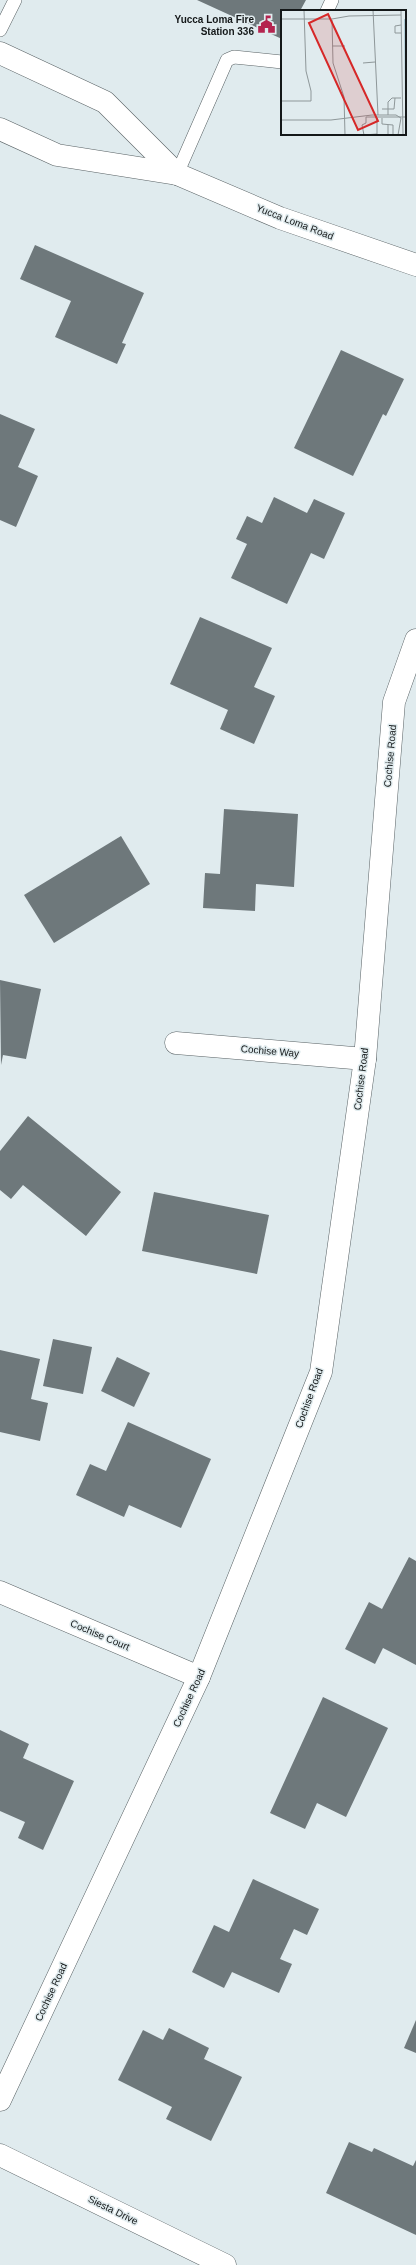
<svg xmlns="http://www.w3.org/2000/svg" width="416" height="2265" viewBox="0 0 416 2265" font-family="Arial,sans-serif">
  <style>
    .building { fill: #6e787b }
    .lines { fill: none; stroke-linecap: round; stroke-linejoin: round }
    .lane-casing { stroke: #596265; stroke-width: 14 }
    .street-casing { stroke: #596265; stroke-width: 23 }
    .secondary-casing { stroke: #596265; stroke-width: 23 }
    .lane { stroke: #fff; stroke-width: 13 }
    .street { stroke: #fff; stroke-width: 22 }
    .secondary { stroke: #fff; stroke-width: 22 }
    .labels { text-anchor: middle; dominant-baseline: central; stroke-width: 3; stroke-linejoin: round; paint-order: stroke }
    .poi-label { font-size: 10px; font-weight: bold; fill: #141819; stroke: #e0ebee; text-anchor: end }
    .street-label { font-size: 10px; fill: #141819; stroke: #e0ebee }
    .inset-road { fill: none; stroke: #8e9799; stroke-width: 1 }
    .view { fill: #d62828; fill-opacity: 0.15; stroke: #d62828; stroke-width: 2 }
    .inset-edge { fill: none; stroke: #141819; stroke-width: 2 }
  </style>
  <rect width="100%" height="100%" fill="#e0ebee"/>
  <g class="building">
    <path d="M197,0H306L300,11H282V39Z"/>
    <path d="M35,245L144,293L122,343L126,344L117,364L55,337L71,301L20,279Z"/>
    <path d="M341,350L404,379L386,416L383,414L353,476L294,448Z"/>
    <path d="M0,414L35,429L18,467L38,476L16,527L0,520Z"/>
    <path d="M274,497L307,513L314,499L345,513L324,559L311,553L287,604L231,578L247,544L236,539L247,516L262,523Z"/>
    <path d="M200,617L272,648L254,687L275,696L254,744L220,729L228,710L170,684Z"/>
    <path d="M224,809L298,814L294,887L256,884L255,911L203,908L205,873L220,874Z"/>
    <path d="M121,836L150,884L54,943L24,895Z"/>
    <path d="M0,980L41,989L26,1059L3,1055L1,1065Z"/>
    <path d="M28,1116L121,1192L86,1236L23,1185L11,1199L0,1190V1151Z"/>
    <path d="M154,1192L269,1215L257,1274L142,1251Z"/>
    <path d="M53,1339L92,1347L83,1394L43,1386Z"/>
    <path d="M0,1350L40,1359L31,1399L48,1403L40,1441L0,1432Z"/>
    <path d="M117,1357L150,1373L134,1407L101,1391Z"/>
    <path d="M128,1422L211,1459L181,1528L129,1505L124,1517L76,1495L90,1464L106,1471Z"/>
    <path d="M409,1557L416,1561V1665L383,1648L375,1664L345,1649L369,1602L382,1609Z"/>
    <path d="M323,1697L388,1728L346,1817L317,1803L305,1829L270,1813Z"/>
    <path d="M0,1730L29,1744L23,1758L74,1781L43,1850L18,1838L25,1822L0,1811Z"/>
    <path d="M253,1879L319,1909L307,1935L294,1929L280,1959L292,1964L279,1993L232,1972L224,1988L192,1972L214,1925L229,1932Z"/>
    <path d="M416,2020V2053L404,2048Z"/>
    <path d="M169,2028L209,2048L204,2059L242,2077L211,2141L166,2119L172,2107L118,2080L143,2030L163,2040Z"/>
    <path d="M349,2142L372,2152L374,2148L413,2166L416,2160V2235L326,2193Z"/>
  </g>
  <g class="lines">
    <defs>
      <g id="lane">
        <path d="M327,11L332,0"/>
        <path d="M0,30L15,0"/>
        <path d="M177,174L227,60L234,57L282,62"/>
      </g>
      <g id="street">
        <path d="M176,1043L365,1059"/>
        <path d="M0,1592L199,1677"/>
        <path d="M0,2100L199,1677L321,1372L365,1059L394,702L416,640"/>
        <path d="M0,2155L225,2265"/>
      </g>
      <g id="secondary">
        <path d="M0,53L105,102L177,174"/>
        <path d="M0,129L57,155L177,174L280,218L416,265"/>
      </g>
    </defs>
    <use href="#lane" class="lane-casing"/>
    <use href="#street" class="street-casing"/>
    <use href="#secondary" class="secondary-casing"/>
    <use href="#lane" class="lane"/>
    <use href="#street" class="street"/>
    <use href="#secondary" class="secondary"/>
  </g>
  <defs>
    <symbol id="civic-bare" viewBox="-9 -9 18 18"><path d="M-.6-6.5H3V-4.5H.6V-3L4-1V1h2V6H-6V1h2V-1L-.6-3ZM-1.2 2.5V6h2.4V2.5Z" fill="#b4244f" stroke="#e0ebee" stroke-width="2.5" paint-order="stroke"/></symbol>
  </defs>
  <g fill-rule="evenodd">
    <use href="#civic-bare" x="254" y="12" width="25" height="25"/>
  </g>
  <g class="labels">
    <g class="poi-label">
      <text x="254" y="19">Yucca Loma Fire<tspan x="254" dy="12">Station 336</tspan></text>
    </g>
    <g class="street-label">
      <text transform="translate(295 222) rotate(21)">Yucca Loma Road</text>
      <text transform="translate(390 756) rotate(-85)">Cochise Road</text>
      <text transform="translate(270 1051) rotate(5)">Cochise Way</text>
      <text transform="translate(361 1079) rotate(-83)">Cochise Road</text>
      <text transform="translate(309 1398) rotate(-70)">Cochise Road</text>
      <text transform="translate(100 1635) rotate(23)">Cochise Court</text>
      <text transform="translate(189 1698) rotate(-65)">Cochise Road</text>
      <text transform="translate(51 1992) rotate(-65)">Cochise Road</text>
      <text transform="translate(113 2210) rotate(26)">Siesta Drive</text>
    </g>
  </g>
  <g transform="translate(281 10)">
    <rect width="125" height="125" fill="#e0ebee"/>
    <path d="M123,9H125V101L124,92Z" fill="#a9c8d2"/>
    <path class="inset-road" d="M92,0L97,105M120,0L122,125M0,9H51L68,6L120,5M51,10L52,53L63,87L64,125M120,15L114,16V23H120M51,36H64M82,53L94,52M0,91H30V81L25,61L23,0M101,99H113L114,88M107,105V92L111,88H120M85,107V113L81,115L83,125L96,124V108M85,107H125M101,108V114L112,115V125H117M0,110H50L91,105H115L120,108M107,115V125H112M117,125L120,108"/>
    <path class="view" d="M47,4L97,111L77,120L28,13Z"/>
    <rect width="125" height="125" class="inset-edge"/>
  </g>
</svg>
